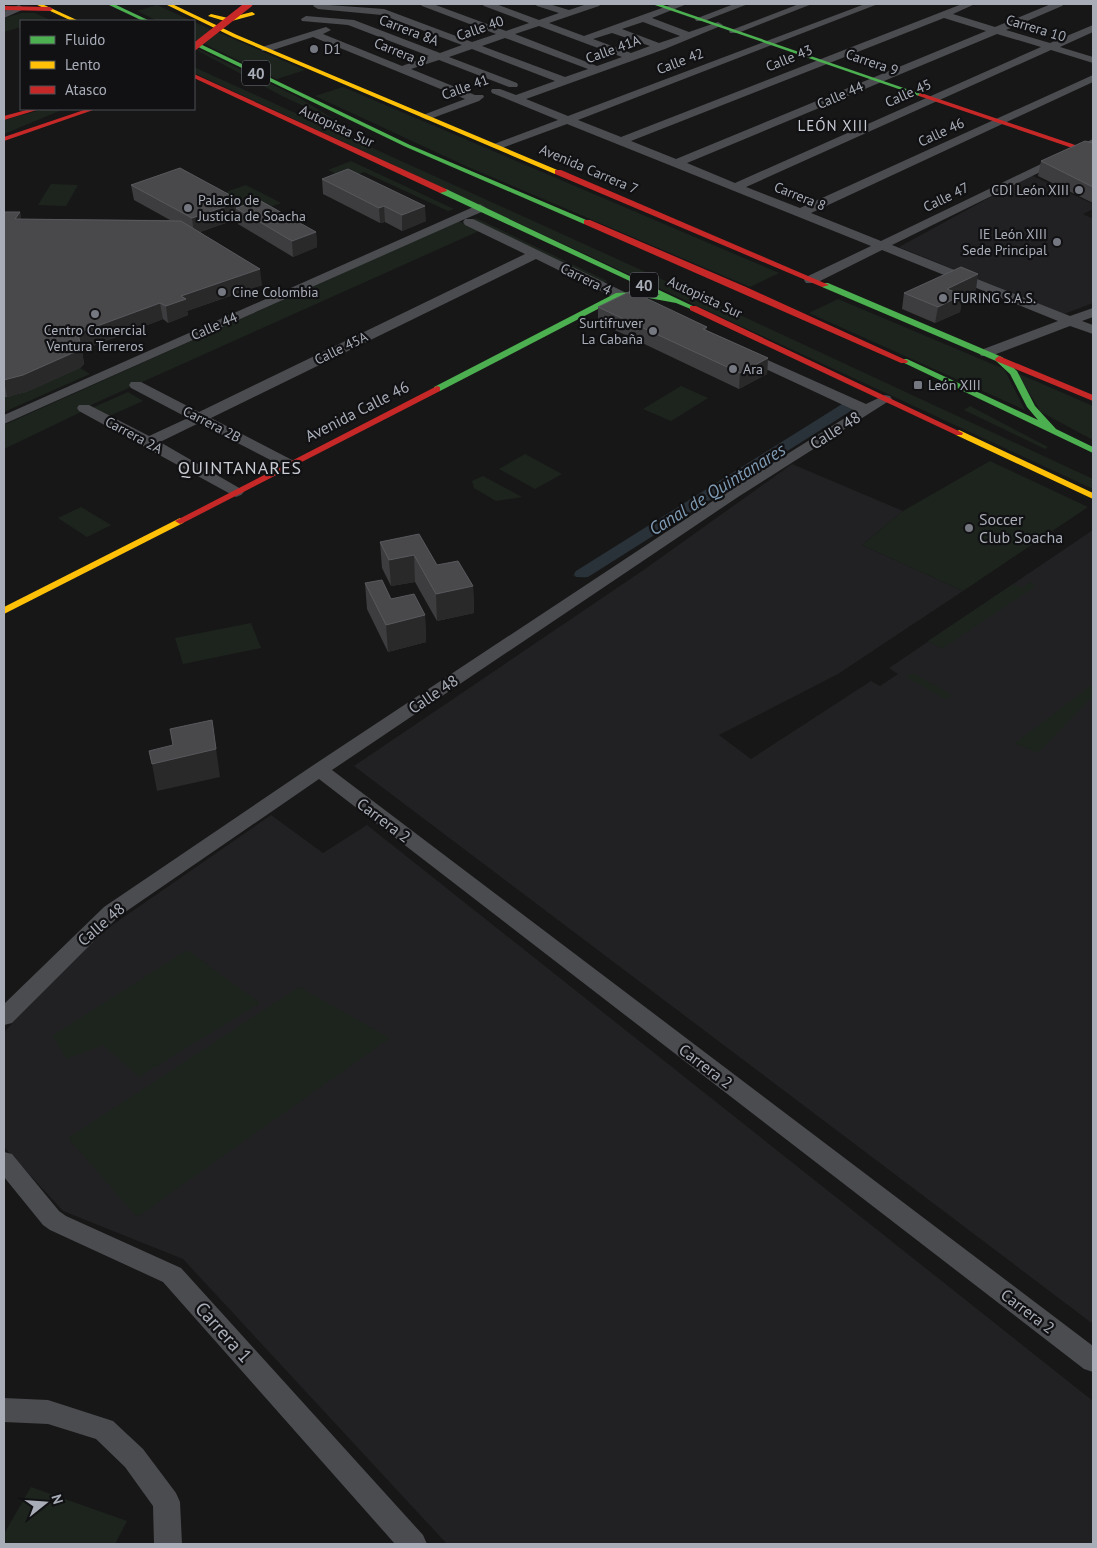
<svg xmlns="http://www.w3.org/2000/svg" width="1097" height="1548" viewBox="0 0 1097 1548" font-family="'PT Sans',sans-serif">
  <style>
    .built { fill: #212123 }
    .green { fill: #1d241e }
    .lines { fill: none; stroke-linecap: round; stroke-linejoin: round }
    .canal { fill: #2a3239; fill-rule: evenodd }
    .street { fill: #4b4c50; fill-rule: evenodd }
    .fast { fill: #4caf50; fill-rule: evenodd }
    .slow { fill: #ffc107; fill-rule: evenodd }
    .jam { fill: #c62828; fill-rule: evenodd }
    .jam-bridge { stroke: #c62828; stroke-width: 7 }
    .wall { fill: #3d3d3f }
    .shaded-wall { fill: #29292a }
    .building { fill: #49494c; stroke: #58595d }
    .poi-dot { fill: #757880; stroke: #111113; stroke-width: 2 }
    .labels { text-anchor: middle; dominant-baseline: central; stroke-width: 4.5; stroke-linejoin: round; paint-order: stroke }
    .far-street-label { font-size: 14px; fill: #a8adb8; stroke: #111113 }
    .far-poi-label { font-size: 14px; fill: #a8adb8; stroke: #111113; text-anchor: start }
    .shield { fill: #111113; stroke: #7b7e86; stroke-width: 1 }
    .shield-label { font-size: 15px; font-weight: bold; fill: #a8adb8 }
    .far-neighbourhood-label { font-size: 15px; letter-spacing: 1px; fill: #c9ccd4; stroke: #111113 }
    .street-label { font-size: 16px; fill: #a8adb8; stroke: #111113 }
    .poi-label { font-size: 16px; fill: #a8adb8; stroke: #111113; text-anchor: start }
    .neighbourhood-label { font-size: 18px; letter-spacing: 1px; fill: #c9ccd4; stroke: #111113 }
    .water-label { font-size: 18px; font-style: italic; fill: #7f9bb3; stroke: #111113 }
    .near-street-label { font-size: 19px; fill: #a8adb8; stroke: #111113 }
  </style>
  <rect width="100%" height="100%" fill="#171717"/>
  <g class="built">
    <path d="M1031,175L1093,204V209L1083,214L1093,219V303L1064,314L899,247Z"/>
    <path d="M792,464L903,511L862,545L963,591L838,674L719,735L751,759L871,681L880,686L898,674L889,668L1093,530V1324L354,766L645,569Z"/>
    <path d="M271,815L323,853L367,825L1093,1401V1544H447L183,1259L63,1211L4,1147V1032L98,935Z"/>
  </g>
  <g class="green">
    <path d="M157,5L192,21H158L137,11Z"/>
    <path d="M22,13H35L50,20L21,21V27L4,32V18Z"/>
    <path d="M194,22L305,70L277,79L194,39Z"/>
    <path d="M194,47L298,97L337,121L284,97L200,52Z"/>
    <path d="M194,67L714,303L1093,479V489L194,73Z"/>
    <path d="M343,87L779,273L750,287L468,167L315,96Z"/>
    <path d="M44,109H64L4,134V120Z"/>
    <path d="M351,161L454,209L448,211L364,172L347,179L328,170Z"/>
    <path d="M51,184L78,185L66,206L38,205Z"/>
    <path d="M246,185L281,203L243,217L209,198Z"/>
    <path d="M476,218L607,281L602,283L470,220Z"/>
    <path d="M459,221L479,231L84,408L81,412L4,449V425Z"/>
    <path d="M838,299L1004,369L1025,410L809,313Z"/>
    <path d="M80,368L90,374L4,412V397L20,394Z"/>
    <path d="M1017,373L1093,406V440L1041,412Z"/>
    <path d="M681,386L708,398L671,421L643,409Z"/>
    <path d="M128,392L143,401L107,417L92,408Z"/>
    <path d="M847,401L857,406L585,578L572,576C665,519 755,459 847,401Z"/>
    <path d="M970,406L1048,447L1045,449L964,410Z"/>
    <path d="M525,454L562,474L535,489L499,469Z"/>
    <path d="M990,461L1088,507L963,591L862,545L903,511Z"/>
    <path d="M483,476L522,497L496,501L474,488L472,481Z"/>
    <path d="M81,507L111,525L87,537L58,518Z"/>
    <path d="M1030,582L1036,586L942,649L928,641L1013,584L1022,588Z"/>
    <path d="M251,623L261,648L183,664L175,638Z"/>
    <path d="M913,673L952,695L946,700L906,677Z"/>
    <path d="M1093,684V696L1038,753L1015,743Z"/>
    <path d="M187,950L260,1003L139,1077L103,1045L67,1059L52,1036Z"/>
    <path d="M299,987L390,1038L137,1217L68,1138Z"/>
    <path d="M31,1487L127,1521L115,1544H4V1534Z"/>
  </g>
  <g class="lines">
    <path class="canal" d="M852,400L857,401L859,404L857,407L588,577H576L574,574L576,571L847,401Z"/>
    <g class="street">
      <path d="M315,4L384,9L472,42L496,34L422,6L420,4H433L506,31L529,23L484,6L482,4H496L539,20L559,13L537,6L535,4H549L569,10L587,4H601L599,6L549,23L584,36L673,4H687L652,18L689,32L718,22L723,25L665,49L526,99L568,116L865,4H878L578,120L621,137L962,4H975L953,14L995,27L1051,4H1064L1062,6L1006,30L1050,43L1093,25V32L1060,47L1093,57V63L1051,50L746,187L800,208L1093,75V82L811,213L881,241L1093,139V146L892,245L1070,316L1093,308V317L1082,321L1093,325V334L1070,326L991,356H981L979,353L981,350L1058,321L882,250L816,283H806L804,280L806,277L871,246L567,124L502,148H494L492,146L494,144L558,120L492,93L491,91L492,89H500L516,95L555,81L472,49L449,57L517,83L518,85L517,87H509L439,60L411,69L475,95H483L484,97L479,101L427,120L421,117L423,115L465,99L313,37L270,51H262L261,49L262,47L326,27L331,30L323,34L402,66L429,56L348,25L302,21L301,19L306,16L354,20L440,53L462,45L382,15L318,9L313,6ZM944,18L986,31L676,159L631,141ZM643,22L680,36L659,43L622,29ZM539,26L622,57L597,66L515,34ZM612,33L650,46L631,53L593,39ZM997,34L1041,47L735,183L687,163ZM505,38L588,69L565,77L482,46Z"/>
      <path d="M734,4H748L704,21H696L695,19Z"/>
      <path d="M799,4H812L738,33H730L729,31Z"/>
      <path d="M19,5L24,8L22,10L4,18V11Z"/>
      <path d="M480,204L486,208L484,211L465,219H473L639,299L641,302L639,305H629L536,259L211,418L294,461L297,464L294,467H284L199,423L160,442L241,489L244,492L241,495L236,497L79,411L77,408L79,405H89L149,436L188,418L131,388L129,385L131,382H141L199,412L525,254L465,225L463,222L465,219L4,424V415Z"/>
      <path d="M745,350L866,404L885,395L890,396L892,399L738,497L332,770L1093,1346V1372L1084,1369L319,779L118,917L12,1023L4,1025V1004L104,907L312,766L728,491L856,411L740,357L738,354L740,351Z"/>
      <path d="M4,1152L12,1154L59,1211L66,1216L181,1268L423,1535L427,1544H395L163,1282L50,1230L43,1225L4,1177Z"/>
      <path d="M4,1398L48,1400L113,1421L143,1449L176,1493L180,1502L182,1544H154L153,1506L125,1467L96,1439L48,1424L4,1422Z"/>
    </g>
    <g class="fast">
      <path d="M107,4H114L150,21H143Z"/>
      <path d="M652,4H660L924,95L919,96Z"/>
      <path d="M194,41L410,145L591,222L584,224L406,147L194,45Z"/>
      <path d="M440,189H446L697,308L693,310L676,303L638,296L621,297L440,391H434V387L616,293L638,292L660,295L440,193Z"/>
      <path d="M822,283H828L1002,357L1017,371L1035,406L1056,429L1093,447V453L900,361L901,359H907L1038,420L1027,407L1010,374L996,361L822,287Z"/>
    </g>
    <g class="slow">
      <path d="M35,4H42L79,21H72Z"/>
      <path d="M165,4H172L237,35L562,172L555,174L233,37Z"/>
      <path d="M252,12L255,14L254,15L228,22L208,16L211,14L228,18Z"/>
      <path d="M959,430L1093,493V499L956,435L955,433Z"/>
      <path d="M180,518L185,521L183,523L4,614V607Z"/>
    </g>
    <g class="jam">
      <path d="M4,6L50,7L53,9L50,11L4,10Z"/>
      <path d="M194,74L446,189L447,191L440,193L194,78Z"/>
      <path d="M921,93L1093,151V155L919,96L918,95Z"/>
      <path d="M30,109H40L4,120V116Z"/>
      <path d="M87,109H96L4,141V137Z"/>
      <path d="M555,170H561L829,285L822,287L555,174Z"/>
      <path d="M584,220H590L746,287L908,361L907,363H901L584,224Z"/>
      <path d="M690,306H696L963,433L962,435H956L690,310Z"/>
      <path d="M999,356L1093,395V401L996,361L995,359Z"/>
      <path d="M437,386L440,387V391L183,523L180,524L175,521Z"/>
    </g>
    <path class="jam-bridge" d="M194,47L249,4"/>
  </g>
  <g class="wall">
    <path d="M1093,143V203L1038,176L1041,161Z"/>
    <path d="M322,179L426,221L402,231L385,222L380,223L323,194Z"/>
    <path d="M131,185L241,201L242,206L316,232L317,247L293,257L238,224L237,219L200,232L262,285L187,311L188,315L168,323L163,319L82,350L84,364L80,368L26,392L7,397H4V212H20L21,219L170,220L134,200Z"/>
    <path d="M976,290L962,297L960,312L935,323L902,309L904,293Z"/>
    <path d="M598,307L707,327L706,330L768,358L767,374L739,389L598,322Z"/>
    <path d="M380,542L437,565L473,586L474,613L437,621L415,582L391,586L382,568Z"/>
    <path d="M365,583L391,599L425,615L426,642L388,652L367,609Z"/>
  </g>
  <g class="shaded-wall">
    <path d="M241,201L242,212L236,208L237,219L194,234L192,218Z"/>
    <path d="M384,206L385,222L380,223L379,208Z"/>
    <path d="M425,206L426,221L402,231V215Z"/>
    <path d="M20,212L23,228L15,219Z"/>
    <path d="M316,232L317,247L293,257L292,241Z"/>
    <path d="M260,269L262,285L187,311L188,315L168,323L166,306L181,296Z"/>
    <path d="M978,274L976,290L962,297L960,312L935,323L938,307L947,289Z"/>
    <path d="M160,303L163,319L82,350L84,364L80,368L26,392L7,397L4,380L78,333Z"/>
    <path d="M768,358L767,374L739,389L740,373Z"/>
    <path d="M414,555L415,582L391,586L389,560Z"/>
    <path d="M473,586L474,613L437,621L436,594Z"/>
    <path d="M425,615L426,642L388,652L386,625Z"/>
    <path d="M212,720L220,777L157,791L152,764Z"/>
  </g>
  <g class="building">
    <path d="M1085,141L1093,143V187L1041,161Z"/>
    <path d="M180,168L241,201L192,218L131,185Z"/>
    <path d="M348,169L425,206L402,215L384,206L379,208L322,179Z"/>
    <path d="M259,200L316,232L292,241L236,208Z"/>
    <path d="M4,212H20L15,219L181,221L260,269L181,296L186,299L166,306L160,303L78,333L81,348L77,351L23,375L4,380Z"/>
    <path d="M961,267L978,274L947,289L962,295L938,307L904,293Z"/>
    <path d="M631,291L707,327L703,329L768,358L740,373L598,307Z"/>
    <path d="M419,534L437,565L458,561L473,586L436,594L414,555L389,560L380,542Z"/>
    <path d="M382,580L391,599L414,594L425,615L386,625L365,583Z"/>
    <path d="M212,720L216,749L152,764L149,751L173,745L170,729Z"/>
  </g>
  <g class="poi-dot">
    <circle cx="314" cy="49" r="5"/>
    <circle cx="1079" cy="190" r="5"/>
    <circle cx="188" cy="208" r="5"/>
    <circle cx="1057" cy="242" r="5"/>
    <circle cx="222" cy="292" r="5"/>
    <circle cx="943" cy="298" r="5"/>
    <circle cx="95" cy="314" r="5"/>
    <circle cx="653" cy="331" r="5"/>
    <circle cx="733" cy="369" r="5"/>
    <rect x="913" y="380" width="10" height="10" rx="2.5"/>
    <circle cx="969" cy="528" r="5"/>
  </g>
  <g class="labels">
    <g class="far-street-label">
      <text transform="translate(480 28) rotate(-19)">Calle 40</text>
      <text transform="translate(1036 28) rotate(17)">Carrera 10</text>
      <text transform="translate(409 30) rotate(21)">Carrera 8A</text>
      <text transform="translate(613 49) rotate(-20)">Calle 41A</text>
      <text transform="translate(400 52) rotate(22)">Carrera 8</text>
      <text transform="translate(789 58) rotate(-22)">Calle 43</text>
      <text transform="translate(680 61) rotate(-21)">Calle 42</text>
      <text transform="translate(872 62) rotate(19)">Carrera 9</text>
      <text transform="translate(465 87) rotate(-20)">Calle 41</text>
      <text transform="translate(908 93) rotate(-24)">Calle 45</text>
      <text transform="translate(840 95) rotate(-23)">Calle 44</text>
      <text transform="translate(337 126) rotate(25)">Autopista Sur</text>
      <text transform="translate(941 132) rotate(-25)">Calle 46</text>
      <text transform="translate(589 169) rotate(23)">Avenida Carrera 7</text>
      <text transform="translate(800 196) rotate(22)">Carrera 8</text>
      <text transform="translate(946 197) rotate(-26)">Calle 47</text>
      <text transform="translate(586 279) rotate(26)">Carrera 4</text>
      <text transform="translate(705 297) rotate(25)">Autopista Sur</text>
      <text transform="translate(214 326) rotate(-24)">Calle 44</text>
      <text transform="translate(341 348) rotate(-26)">Calle 45A</text>
      <text transform="translate(212 424) rotate(27)">Carrera 2B</text>
      <text transform="translate(134 435) rotate(28)">Carrera 2A</text>
    </g>
    <g class="far-poi-label">
      <text x="324" y="49">D1</text>
      <text x="1069" y="190" text-anchor="end">CDI León XIII</text>
      <text x="198" y="200">Palacio de<tspan x="198" dy="16">Justicia de Soacha</tspan></text>
      <text x="1047" y="234" text-anchor="end">IE León XIII<tspan x="1047" dy="16">Sede Principal</tspan></text>
      <text x="232" y="292">Cine Colombia</text>
      <text x="953" y="298">FURING S.A.S.</text>
      <text x="643" y="323" text-anchor="end">Surtifruver<tspan x="643" dy="16">La Cabaña</tspan></text>
      <text x="95" y="330" text-anchor="middle">Centro Comercial<tspan x="95" dy="16">Ventura Terreros</tspan></text>
      <text x="743" y="369">Ara</text>
      <text x="928" y="385">León XIII</text>
    </g>
    <g class="shield">
      <rect x="242" y="60.5" width="28" height="25" rx="4"/>
      <rect x="630" y="272.5" width="28" height="25" rx="4"/>
    </g>
    <g class="shield-label">
      <text x="256" y="73">40</text>
      <text x="644" y="285">40</text>
    </g>
    <g class="far-neighbourhood-label">
      <text x="833" y="125">LEÓN XIII</text>
    </g>
    <g class="street-label">
      <text transform="translate(357 411) rotate(-27)">Avenida Calle 46</text>
      <text transform="translate(835 430) rotate(-32)">Calle 48</text>
      <text transform="translate(433 694) rotate(-34)">Calle 48</text>
      <text transform="translate(384 820) rotate(37)">Carrera 2</text>
      <text transform="translate(101 924) rotate(-41)">Calle 48</text>
      <text transform="translate(706 1066) rotate(37)">Carrera 2</text>
      <text transform="translate(1028 1311) rotate(37)">Carrera 2</text>
    </g>
    <g class="poi-label">
      <text x="979" y="519">Soccer<tspan x="979" dy="18">Club Soacha</tspan></text>
    </g>
    <g class="neighbourhood-label">
      <text x="240" y="467">QUINTANARES</text>
    </g>
    <g class="water-label">
      <text transform="translate(717 489) rotate(-32)">Canal de Quintanares</text>
    </g>
    <g class="near-street-label">
      <text transform="translate(224 1332) rotate(48)">Carrera 1</text>
    </g>
  </g>
  <rect width="1097" height="1548" fill="none" stroke="#a8adb8" stroke-width="10"/>
  <rect x="20" y="20" width="175" height="90" fill="#111113" stroke="#4d4f55"/>
  <rect x="30" y="36" width="25" height="8" fill="#4caf50" stroke="#4d4f55"/>
  <text x="65" y="45" font-size="15" fill="#a8adb8">Fluido</text>
  <rect x="30" y="61" width="25" height="8" fill="#ffc107" stroke="#4d4f55"/>
  <text x="65" y="70" font-size="15" fill="#a8adb8">Lento</text>
  <rect x="30" y="86" width="25" height="8" fill="#c62828" stroke="#4d4f55"/>
  <text x="65" y="95" font-size="15" fill="#a8adb8">Atasco</text>
  <g transform="translate(45 1503) rotate(73)" stroke="#111113" stroke-width="4" paint-order="stroke">
  <path d="M0-4L9 19L0 12L-9 19Z" fill="#a8adb8"/>
  <text y="-8" font-size="14" font-weight="bold" text-anchor="middle" fill="#a8adb8">N</text>
  </g>
</svg>
